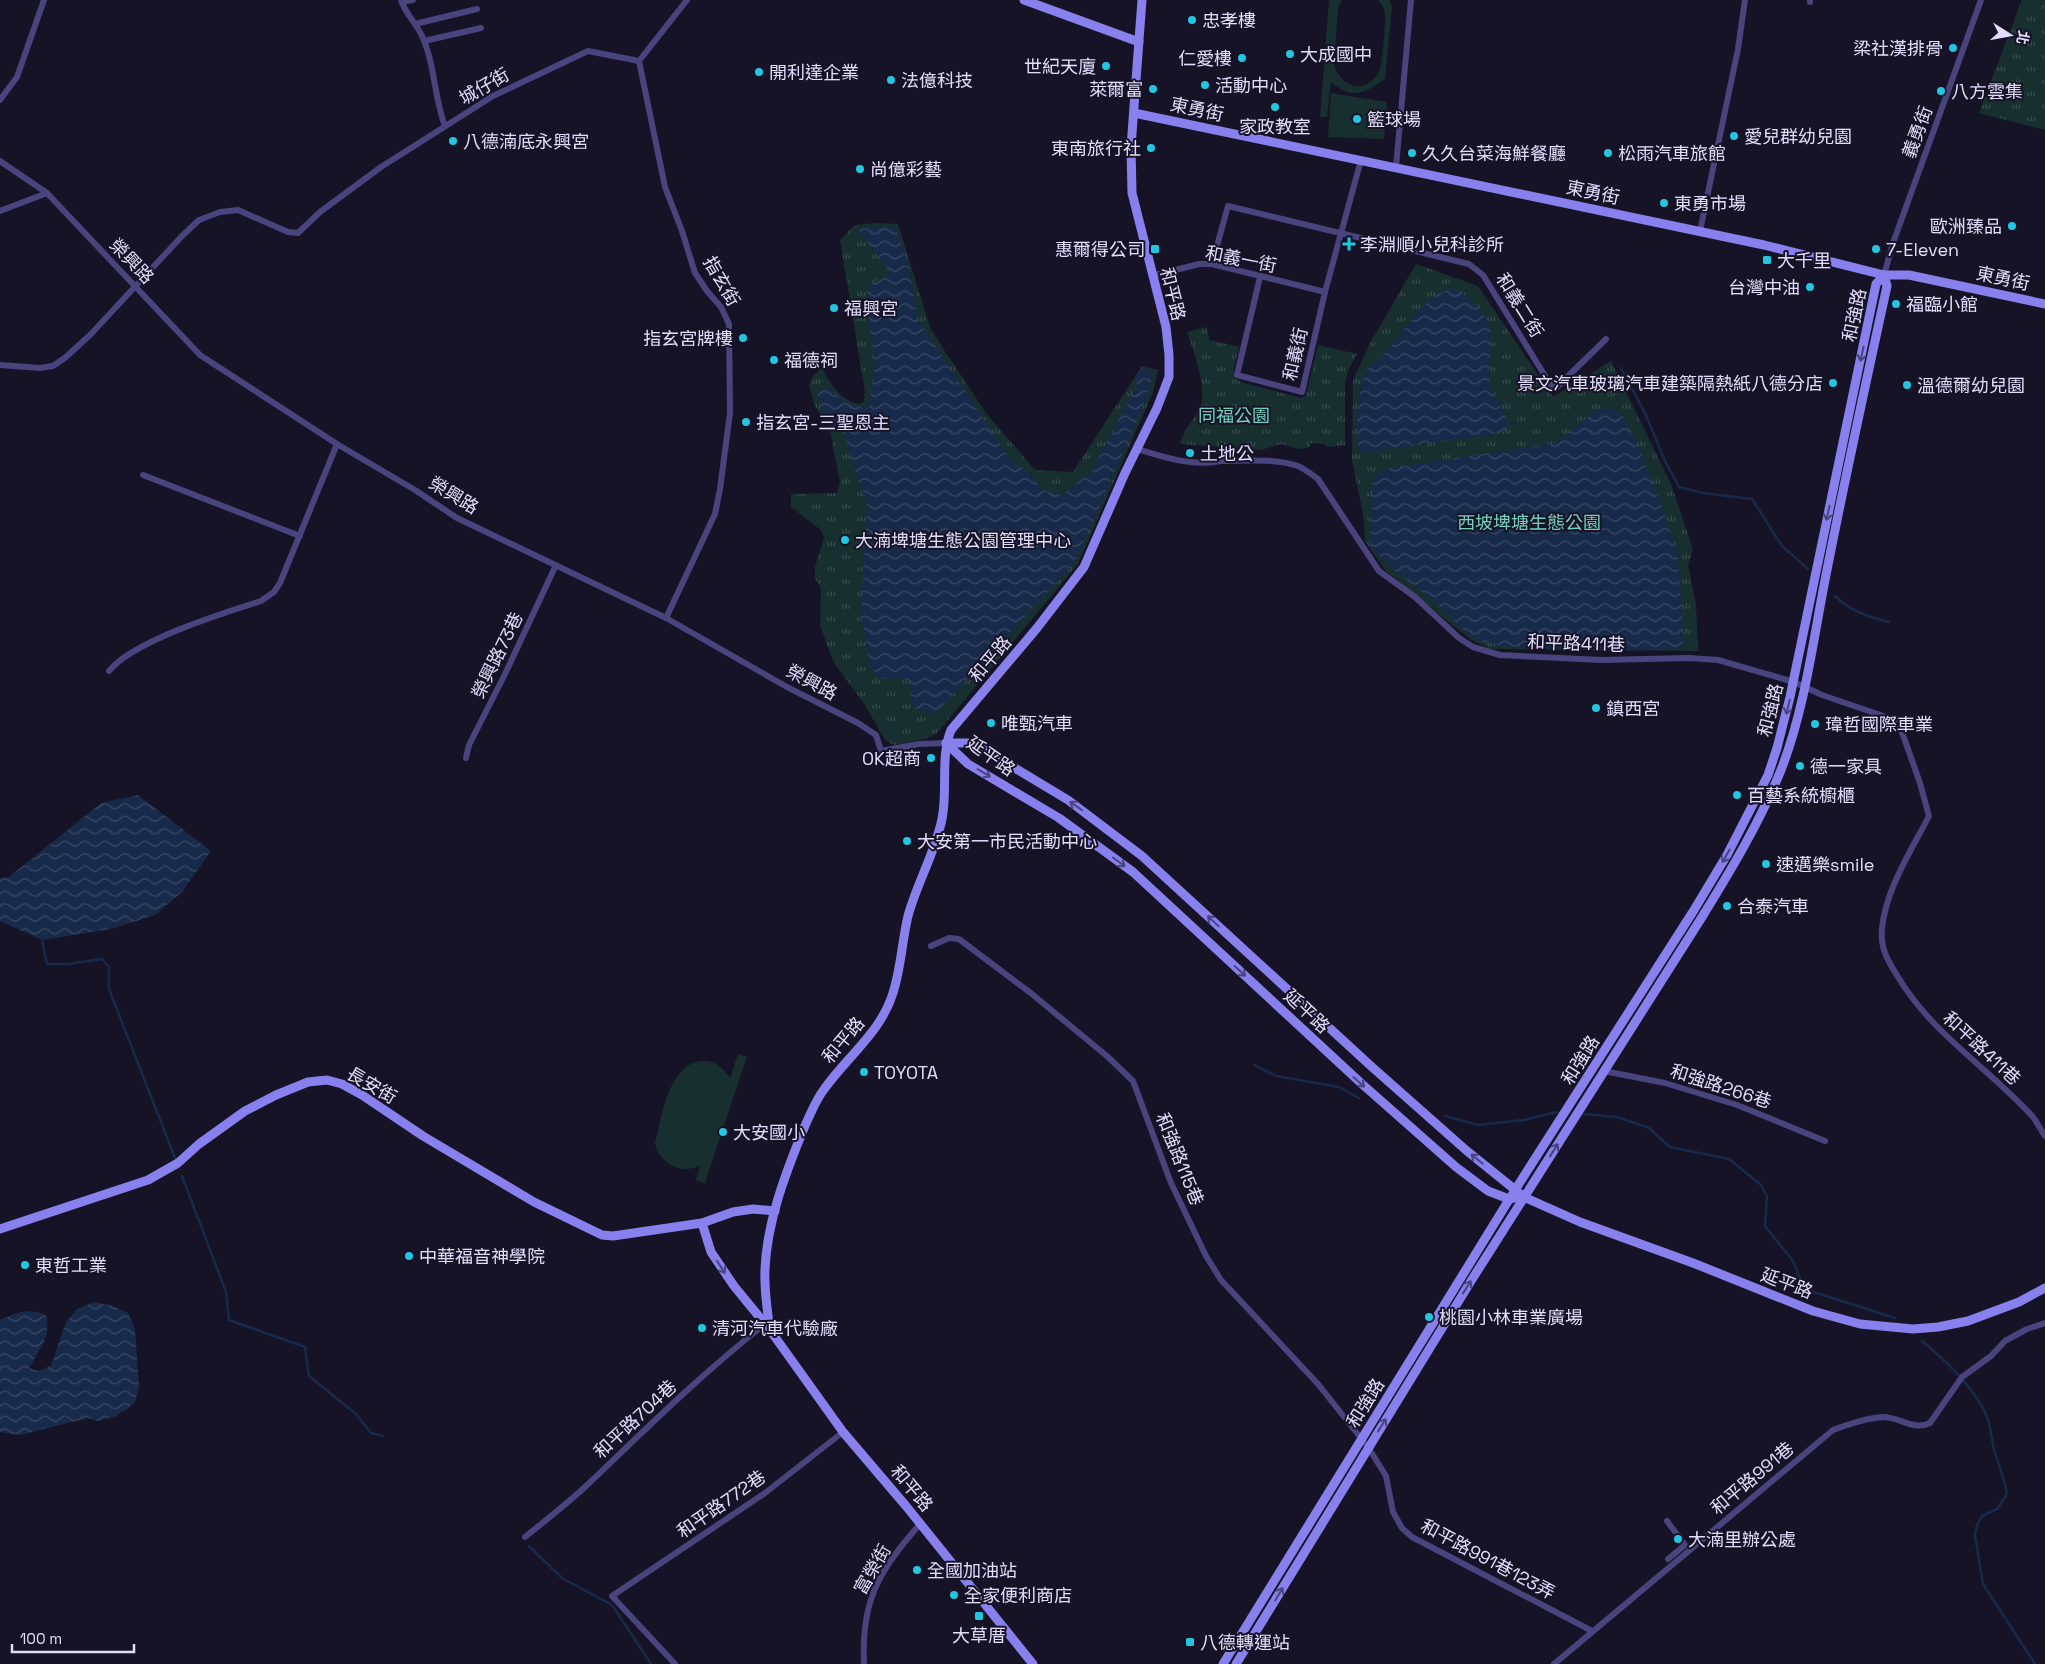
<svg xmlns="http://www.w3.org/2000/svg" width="2045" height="1664" viewBox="0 0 2045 1664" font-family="'Space Grotesk','Noto Sans TC',sans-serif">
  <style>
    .park { fill: url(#park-tufts) }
    .pitch { fill: #172f2f }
    .water { fill: url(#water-waves) }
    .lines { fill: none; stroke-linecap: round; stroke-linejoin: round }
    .stream { stroke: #182a4a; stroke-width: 2.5 }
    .street { stroke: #49447e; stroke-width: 6 }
    .secondary { stroke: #8780ed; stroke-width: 9 }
    .oneway { stroke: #494480 }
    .poi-dot { fill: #22c6e0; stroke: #171326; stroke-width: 2 }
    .labels { text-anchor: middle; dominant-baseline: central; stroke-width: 4; stroke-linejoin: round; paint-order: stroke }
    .poi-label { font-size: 18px; fill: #e1dcfa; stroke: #171326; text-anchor: start }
    .street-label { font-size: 18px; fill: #e1dcfa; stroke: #171326 }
    .park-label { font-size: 18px; fill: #71d1bd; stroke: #171326 }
  </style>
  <defs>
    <pattern id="park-tufts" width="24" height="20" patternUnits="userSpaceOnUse" patternTransform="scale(1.25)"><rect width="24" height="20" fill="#172f2f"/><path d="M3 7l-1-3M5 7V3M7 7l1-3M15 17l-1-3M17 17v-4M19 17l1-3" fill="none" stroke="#384d4e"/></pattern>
    <pattern id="water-waves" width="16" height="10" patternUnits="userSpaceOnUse" patternTransform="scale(1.25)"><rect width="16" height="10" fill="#182a4a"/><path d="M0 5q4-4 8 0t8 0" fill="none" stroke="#394865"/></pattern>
  </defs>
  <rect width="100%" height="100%" fill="#171326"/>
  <g class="park">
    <path d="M2022,0H2045V130L1979,113Z"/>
    <path d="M876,223L898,224L931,330L986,413L1035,470L1073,472L1142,366L1158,370L1153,392L1078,564L937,733L926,739L894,745L885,740L863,702L836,666L830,653L820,625L821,587L815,579V567L824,538L821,530L791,507V494L837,493L840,483L830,431L814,404L809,385L814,375L822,368C829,383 842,402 860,404L864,401L865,392L840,240L855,225Z"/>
    <path d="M1416,264L1478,286L1553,397L1611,361L1671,484L1693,549L1688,565L1696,604L1698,651L1491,649L1471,640L1385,570L1365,541L1363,513L1352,461L1353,380L1369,345Z"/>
    <path d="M1206,327L1210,340L1239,347L1234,367V378L1244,383L1301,398L1305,396L1307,390L1318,345L1357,354L1349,368L1345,382V445L1328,447L1324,444L1311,443L1310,447L1298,449L1281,444L1261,450L1180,444C1182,430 1195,420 1200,407C1208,389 1193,349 1187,332Z"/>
  </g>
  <g class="pitch">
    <path d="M1329,0H1342L1338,9L1334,63C1339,87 1365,96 1379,72C1382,67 1386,21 1385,14C1385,9 1381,4 1378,0H1389L1392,6L1385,79C1364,94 1352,100 1331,82L1327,117H1320Z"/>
    <path d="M1331,93L1387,102L1384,139L1328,137Z"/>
    <path d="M738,1054L747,1057L705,1183L696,1180L700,1165C683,1176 658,1163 655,1143C662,1117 668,1064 702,1061C715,1060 723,1068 730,1078Z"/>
  </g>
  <g class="water">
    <path d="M879,227H895L909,266L917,318L1012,462L1025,469L1044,491L1062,495L1091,472L1137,385L1135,376L1142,367L1153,373L1145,402L1075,562L939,710L931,713L916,709L911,701V684L908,680L903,678L881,679L876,674L870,665L861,615L867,502L856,474L843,428L826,421L817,393L826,387L854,407L869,406L875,364L869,317L870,307L867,291L869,284L882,279L890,272L858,229Z"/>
    <path d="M1451,289C1470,292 1490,317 1491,336C1493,354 1486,373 1492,390C1495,402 1511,417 1508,429L1500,433L1362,453L1359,450C1355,429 1358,393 1365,374C1368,365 1380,358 1386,352C1405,331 1422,296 1451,289Z"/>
    <path d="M1607,407L1623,416L1640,449L1668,524L1677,554L1683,622V648L1612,651L1504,646L1481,642L1469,635L1433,601L1387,564L1370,545L1373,479L1384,469L1556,443C1575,432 1585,413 1607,407Z"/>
    <path d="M138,795L211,851L182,892L155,915L111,929L42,940L0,921V878L9,877L101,803Z"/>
    <path d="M94,1302L113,1306L128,1313L135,1329L139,1388L135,1402L126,1410L114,1417L97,1421L88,1418L20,1435L0,1432V1320C15,1313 30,1307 46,1315C52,1336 39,1350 29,1368L38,1371L51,1366L66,1322L77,1309Z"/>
  </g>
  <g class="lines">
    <g class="stream">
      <path d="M1621,368L1645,413L1666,463L1679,487L1703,493L1752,499L1782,546L1808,569"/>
      <path d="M1835,596C1850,611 1869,617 1889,622"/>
      <path d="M42,940L47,964H68L102,959L109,967V989L175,1158"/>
      <path d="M1254,1065L1276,1076L1339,1087L1359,1098"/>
      <path d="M1583,1114L1617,1117L1649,1128L1670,1147L1729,1159L1761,1185L1767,1196L1765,1226L1793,1261L1804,1289L1895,1318"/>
      <path d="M1445,1116L1478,1125L1524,1120L1557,1112"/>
      <path d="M182,1176L226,1292L229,1320L305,1347L309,1376L356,1414L371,1433L383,1436"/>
      <path d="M1922,1341C1945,1360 1978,1391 1988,1420C1991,1429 1992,1440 1994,1450C1999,1465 2004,1478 2007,1494L1997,1509L1982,1516L1977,1525L1975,1535L1983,1584L2035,1664"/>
      <path d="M529,1546L562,1578L612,1605L651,1664"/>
    </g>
    <g class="street">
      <path d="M401,0C405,13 416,23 422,36C435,64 434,98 445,126"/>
      <path d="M1810,0V2"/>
      <path d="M402,2L413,0"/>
      <path d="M415,24L477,9"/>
      <path d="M424,41L481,28"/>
      <path d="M0,100L17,77L44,0"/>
      <path d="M0,161L47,193L200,355L337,444L415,490L457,518L666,618L787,687L858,723L876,735L881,751L919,744L946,743"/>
      <path d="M1396,167L1411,0"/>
      <path d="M0,211L47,193"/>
      <path d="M1700,231L1738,49L1745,0"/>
      <path d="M1212,264L1228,206L1469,264L1483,275L1550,384L1556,388L1606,339"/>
      <path d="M1884,275L1893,243L1981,0"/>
      <path d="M1152,276L1199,264H1212L1325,292"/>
      <path d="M1260,277L1237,375L1302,392L1325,292L1361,160"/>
      <path d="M0,365L40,368L53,366L66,357L91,334L182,236L199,220L220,212L238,210L288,232L298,233L320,212L381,167L493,96L588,51L639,61"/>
      <path d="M1137,449C1163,457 1193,467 1220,461C1242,461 1278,458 1298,466C1305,469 1311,474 1318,479L1379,571L1415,597L1459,638L1473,647L1500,655L1602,660L1689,658L1718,660L1794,682L1822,695L1898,721L1920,783L1929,816C1911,851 1886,889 1882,928C1880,949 1888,961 1898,977C1933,1035 1989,1068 2033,1117C2037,1122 2041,1130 2045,1136"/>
      <path d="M143,475L300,536"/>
      <path d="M666,618L715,514L720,489L730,413L729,324L721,307L707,291L695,273L682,231L665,187L639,61L687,0"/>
      <path d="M109,671C133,641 223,613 261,601L274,592L280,583L337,444"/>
      <path d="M466,758L469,745L505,674L556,565"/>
      <path d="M931,946L949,938L959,939L1032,994L1108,1057L1133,1081L1171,1183L1206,1256L1221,1280L1318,1384L1368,1447L1386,1476L1393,1512L1402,1528L1412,1537L1592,1631"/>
      <path d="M1604,1071L1665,1083L1737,1105L1825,1141"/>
      <path d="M1667,1521L1685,1545L1668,1559"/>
      <path d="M525,1537C545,1521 565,1505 584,1488C643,1432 701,1374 765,1324"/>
      <path d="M675,1664L612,1596L765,1493L843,1432"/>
      <path d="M864,1664C861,1600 879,1571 920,1524"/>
      <path d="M1554,1664L1833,1430C1849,1424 1866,1418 1883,1417C1900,1417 1913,1431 1930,1423L1962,1377L1991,1356L2005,1341L2027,1329L2045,1323"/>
    </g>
    <g class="secondary">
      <path d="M1024,0L1139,42"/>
      <path d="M1134,113L1764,245L1884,275H1909L2045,304"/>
      <path d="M946,743H973L1068,800L1142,856L1372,1067L1467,1151L1524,1197L1580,1222L1693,1263L1813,1311L1860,1324L1913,1329L1938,1327L1968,1321L2019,1302L2045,1288"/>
      <path d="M946,743L968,764L1059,818L1133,872L1362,1084L1456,1167L1488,1191L1509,1199L1514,1198"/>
      <path d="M702,1223L711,1252L734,1286L770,1330L843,1432L906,1506L1033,1664"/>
      <path d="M0,1229L148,1180L178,1163L199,1144L245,1111L276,1095L308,1082L327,1080L342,1084L362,1095L423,1136L534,1202L602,1235L613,1236L702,1223L733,1212L753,1209L775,1211"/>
      <path d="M770,1330C767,1310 764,1289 765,1269C767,1221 786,1172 804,1128C810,1115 816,1099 825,1088C848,1056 881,1032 893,993C901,968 902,941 908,916C917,883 935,853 942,819C948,790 940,757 951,730L1037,628L1084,567L1125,473L1157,408L1169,377V355L1166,327L1132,193L1131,147L1142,0"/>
      <path d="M1223,1664L1515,1190L1694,910L1727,855L1768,775L1777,748L1790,697L1876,284L1884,275"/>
      <path d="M1236,1664L1471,1281L1702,917C1731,870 1760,822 1781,770C1805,709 1813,640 1826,575C1845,478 1866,382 1887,286L1884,275"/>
    </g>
  </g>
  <defs><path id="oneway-shaft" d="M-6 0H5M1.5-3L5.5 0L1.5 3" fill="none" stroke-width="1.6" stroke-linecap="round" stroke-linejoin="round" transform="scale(1.25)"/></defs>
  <g class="oneway">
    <use href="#oneway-shaft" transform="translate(1862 354) rotate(102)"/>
    <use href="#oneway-shaft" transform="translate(1828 513) rotate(102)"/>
    <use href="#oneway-shaft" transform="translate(1788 707) rotate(104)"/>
    <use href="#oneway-shaft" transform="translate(984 773) rotate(31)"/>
    <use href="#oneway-shaft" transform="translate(1076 806) rotate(-145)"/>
    <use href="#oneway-shaft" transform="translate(1726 856) rotate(120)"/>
    <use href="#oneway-shaft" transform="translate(1119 862) rotate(37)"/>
    <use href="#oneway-shaft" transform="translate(1213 921) rotate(-137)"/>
    <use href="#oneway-shaft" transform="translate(1240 971) rotate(43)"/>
    <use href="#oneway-shaft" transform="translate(1359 1082) rotate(42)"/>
    <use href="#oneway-shaft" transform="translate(1554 1150) rotate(-58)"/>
    <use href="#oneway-shaft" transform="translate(1477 1159) rotate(-140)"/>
    <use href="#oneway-shaft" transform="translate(721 1267) rotate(57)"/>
    <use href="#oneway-shaft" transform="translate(1467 1287) rotate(-58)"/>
    <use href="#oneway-shaft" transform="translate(1382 1425) rotate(-58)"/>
    <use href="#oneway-shaft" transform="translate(1279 1594) rotate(-59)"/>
  </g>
  <g class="poi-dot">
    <circle cx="1192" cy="20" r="5"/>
    <circle cx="1953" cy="48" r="5"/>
    <circle cx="1290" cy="54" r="5"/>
    <circle cx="1242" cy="58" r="5"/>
    <circle cx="1106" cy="66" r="5"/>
    <circle cx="759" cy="72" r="5"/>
    <circle cx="891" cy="80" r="5"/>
    <circle cx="1205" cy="85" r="5"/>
    <circle cx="1153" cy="89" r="5"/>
    <circle cx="1941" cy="91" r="5"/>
    <circle cx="1275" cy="107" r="5"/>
    <circle cx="1357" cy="119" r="5"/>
    <circle cx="1734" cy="136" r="5"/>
    <circle cx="453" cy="141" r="5"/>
    <circle cx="1151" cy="148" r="5"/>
    <circle cx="1412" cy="153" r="5"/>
    <circle cx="1608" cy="153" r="5"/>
    <circle cx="860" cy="169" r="5"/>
    <circle cx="1664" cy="203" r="5"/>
    <circle cx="2012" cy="226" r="5"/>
    <path d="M1346.5 236.5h5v5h5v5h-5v5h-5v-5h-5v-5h5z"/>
    <rect x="1150" y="244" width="10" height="10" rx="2.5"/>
    <circle cx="1876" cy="249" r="5"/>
    <rect x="1762" y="255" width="10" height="10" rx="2.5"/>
    <circle cx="1810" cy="287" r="5"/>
    <circle cx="1896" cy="304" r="5"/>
    <circle cx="834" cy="308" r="5"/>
    <circle cx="743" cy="338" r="5"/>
    <circle cx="774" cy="360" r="5"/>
    <circle cx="1833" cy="383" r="5"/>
    <circle cx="1907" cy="385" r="5"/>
    <circle cx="746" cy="422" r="5"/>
    <circle cx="1190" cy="453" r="5"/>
    <circle cx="845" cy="540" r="5"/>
    <circle cx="1596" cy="708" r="5"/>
    <circle cx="991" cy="723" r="5"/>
    <circle cx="1815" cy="724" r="5"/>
    <circle cx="931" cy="758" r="5"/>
    <circle cx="1800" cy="766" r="5"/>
    <circle cx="1737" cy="795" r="5"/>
    <circle cx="907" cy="841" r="5"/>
    <circle cx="1766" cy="864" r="5"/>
    <circle cx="1727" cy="906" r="5"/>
    <circle cx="864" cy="1072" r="5"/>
    <circle cx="723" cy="1132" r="5"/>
    <circle cx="409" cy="1256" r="5"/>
    <circle cx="25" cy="1265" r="5"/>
    <circle cx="1429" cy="1317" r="5"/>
    <circle cx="702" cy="1328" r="5"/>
    <circle cx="1678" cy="1539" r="5"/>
    <circle cx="917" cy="1570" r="5"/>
    <circle cx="954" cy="1595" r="5"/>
    <rect x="974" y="1611" width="10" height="10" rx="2.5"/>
    <rect x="1185" y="1637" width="10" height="10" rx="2.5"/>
  </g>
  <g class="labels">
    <g class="poi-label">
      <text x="1202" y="20">忠孝樓</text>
      <text x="1943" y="48" text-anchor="end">梁社漢排骨</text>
      <text x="1300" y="54">大成國中</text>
      <text x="1232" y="58" text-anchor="end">仁愛樓</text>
      <text x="1096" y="66" text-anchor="end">世紀天廈</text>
      <text x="769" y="72">開利達企業</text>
      <text x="901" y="80">法億科技</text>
      <text x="1215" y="85">活動中心</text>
      <text x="1143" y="89" text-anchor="end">萊爾富</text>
      <text x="1951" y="91">八方雲集</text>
      <text x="1367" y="119">籃球場</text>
      <text x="1275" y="126" text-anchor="middle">家政教室</text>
      <text x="1744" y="136">愛兒群幼兒園</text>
      <text x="463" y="141">八德湳底永興宮</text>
      <text x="1141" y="148" text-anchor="end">東南旅行社</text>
      <text x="1422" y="153">久久台菜海鮮餐廳</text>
      <text x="1618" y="153">松雨汽車旅館</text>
      <text x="870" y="169">尚億彩藝</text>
      <text x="1674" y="203">東勇市場</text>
      <text x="2002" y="226" text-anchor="end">歐洲臻品</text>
      <text x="1360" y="244">李淵順小兒科診所</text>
      <text x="1145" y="249" text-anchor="end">惠爾得公司</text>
      <text x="1886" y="249">7-Eleven</text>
      <text x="1777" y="260">大千里</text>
      <text x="1800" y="287" text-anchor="end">台灣中油</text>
      <text x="1906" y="304">福臨小館</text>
      <text x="844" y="308">福興宮</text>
      <text x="733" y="338" text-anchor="end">指玄宮牌樓</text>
      <text x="784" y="360">福德祠</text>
      <text x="1823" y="383" text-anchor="end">景文汽車玻璃汽車建築隔熱紙八德分店</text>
      <text x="1917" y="385">溫德爾幼兒園</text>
      <text x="756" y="422">指玄宮-三聖恩主</text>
      <text x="1200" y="453">土地公</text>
      <text x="855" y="540">大湳埤塘生態公園管理中心</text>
      <text x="1606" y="708">鎮西宮</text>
      <text x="1001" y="723">唯甄汽車</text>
      <text x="1825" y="724">瑋哲國際車業</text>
      <text x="921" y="758" text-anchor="end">OK超商</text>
      <text x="1810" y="766">德一家具</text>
      <text x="1747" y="795">百藝系統櫥櫃</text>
      <text x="917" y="841">大安第一市民活動中心</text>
      <text x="1776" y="864">速邁樂smile</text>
      <text x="1737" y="906">合泰汽車</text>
      <text x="874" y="1072">TOYOTA</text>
      <text x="733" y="1132">大安國小</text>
      <text x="419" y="1256">中華福音神學院</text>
      <text x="35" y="1265">東哲工業</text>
      <text x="1439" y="1317">桃園小林車業廣場</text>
      <text x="712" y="1328">清河汽車代驗廠</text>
      <text x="1688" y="1539">大湳里辦公處</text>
      <text x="927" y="1570">全國加油站</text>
      <text x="964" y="1595">全家便利商店</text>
      <text x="979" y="1635" text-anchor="middle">大草厝</text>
      <text x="1200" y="1642">八德轉運站</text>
    </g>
    <g class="street-label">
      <text transform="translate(484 86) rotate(-30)">城仔街</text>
      <text transform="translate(1197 109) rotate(12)">東勇街</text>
      <text transform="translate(1917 132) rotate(-70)">義勇街</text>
      <text transform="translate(1593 192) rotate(12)">東勇街</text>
      <text transform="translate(1241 259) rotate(11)">和義一街</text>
      <text transform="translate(132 261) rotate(46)">榮興路</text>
      <text transform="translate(2003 278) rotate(12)">東勇街</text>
      <text transform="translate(722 281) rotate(60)">指玄街</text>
      <text transform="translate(1173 294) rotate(76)">和平路</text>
      <text transform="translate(1520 305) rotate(58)">和義二街</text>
      <text transform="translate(1854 315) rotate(-78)">和強路</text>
      <text transform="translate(1295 354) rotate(-77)">和義街</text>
      <text transform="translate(454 495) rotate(31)">榮興路</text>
      <text transform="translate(1576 643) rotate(2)">和平路411巷</text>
      <text transform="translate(497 655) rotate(-64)">榮興路73巷</text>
      <text transform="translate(990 659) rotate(-50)">和平路</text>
      <text transform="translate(812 682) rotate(28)">榮興路</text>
      <text transform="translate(1770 710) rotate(-76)">和強路</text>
      <text transform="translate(991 756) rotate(35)">延平路</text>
      <text transform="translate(1307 1011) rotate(43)">延平路</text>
      <text transform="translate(843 1040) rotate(-50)">和平路</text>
      <text transform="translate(1982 1048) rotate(43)">和平路411巷</text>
      <text transform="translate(1580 1060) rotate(-58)">和強路</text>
      <text transform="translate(372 1085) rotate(30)">長安街</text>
      <text transform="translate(1721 1086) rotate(18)">和強路266巷</text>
      <text transform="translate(1180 1159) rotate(68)">和強路115巷</text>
      <text transform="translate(1787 1283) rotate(21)">延平路</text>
      <text transform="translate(1365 1403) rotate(-58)">和強路</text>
      <text transform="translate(635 1419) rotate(-43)">和平路704巷</text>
      <text transform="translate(1752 1478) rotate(-40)">和平路991巷</text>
      <text transform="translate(912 1488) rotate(50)">和平路</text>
      <text transform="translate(721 1504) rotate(-35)">和平路772巷</text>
      <text transform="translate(1488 1559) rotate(28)">和平路991巷123弄</text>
      <text transform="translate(872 1569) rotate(-60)">富榮街</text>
    </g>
    <g class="park-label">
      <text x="1234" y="415">同福公園</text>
      <text x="1529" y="522">西坡埤塘生態公園</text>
    </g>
  </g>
  <g transform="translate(2010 35) rotate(101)" stroke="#171326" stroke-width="4" paint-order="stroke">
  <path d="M0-4L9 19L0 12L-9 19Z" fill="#e1dcfa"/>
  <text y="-8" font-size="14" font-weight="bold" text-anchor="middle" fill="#e1dcfa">北</text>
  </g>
  <path d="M12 1644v8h122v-8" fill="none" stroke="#e1dcfa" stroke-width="2.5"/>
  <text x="20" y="1644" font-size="15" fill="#e1dcfa" stroke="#171326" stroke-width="4" paint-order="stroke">100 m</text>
</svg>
